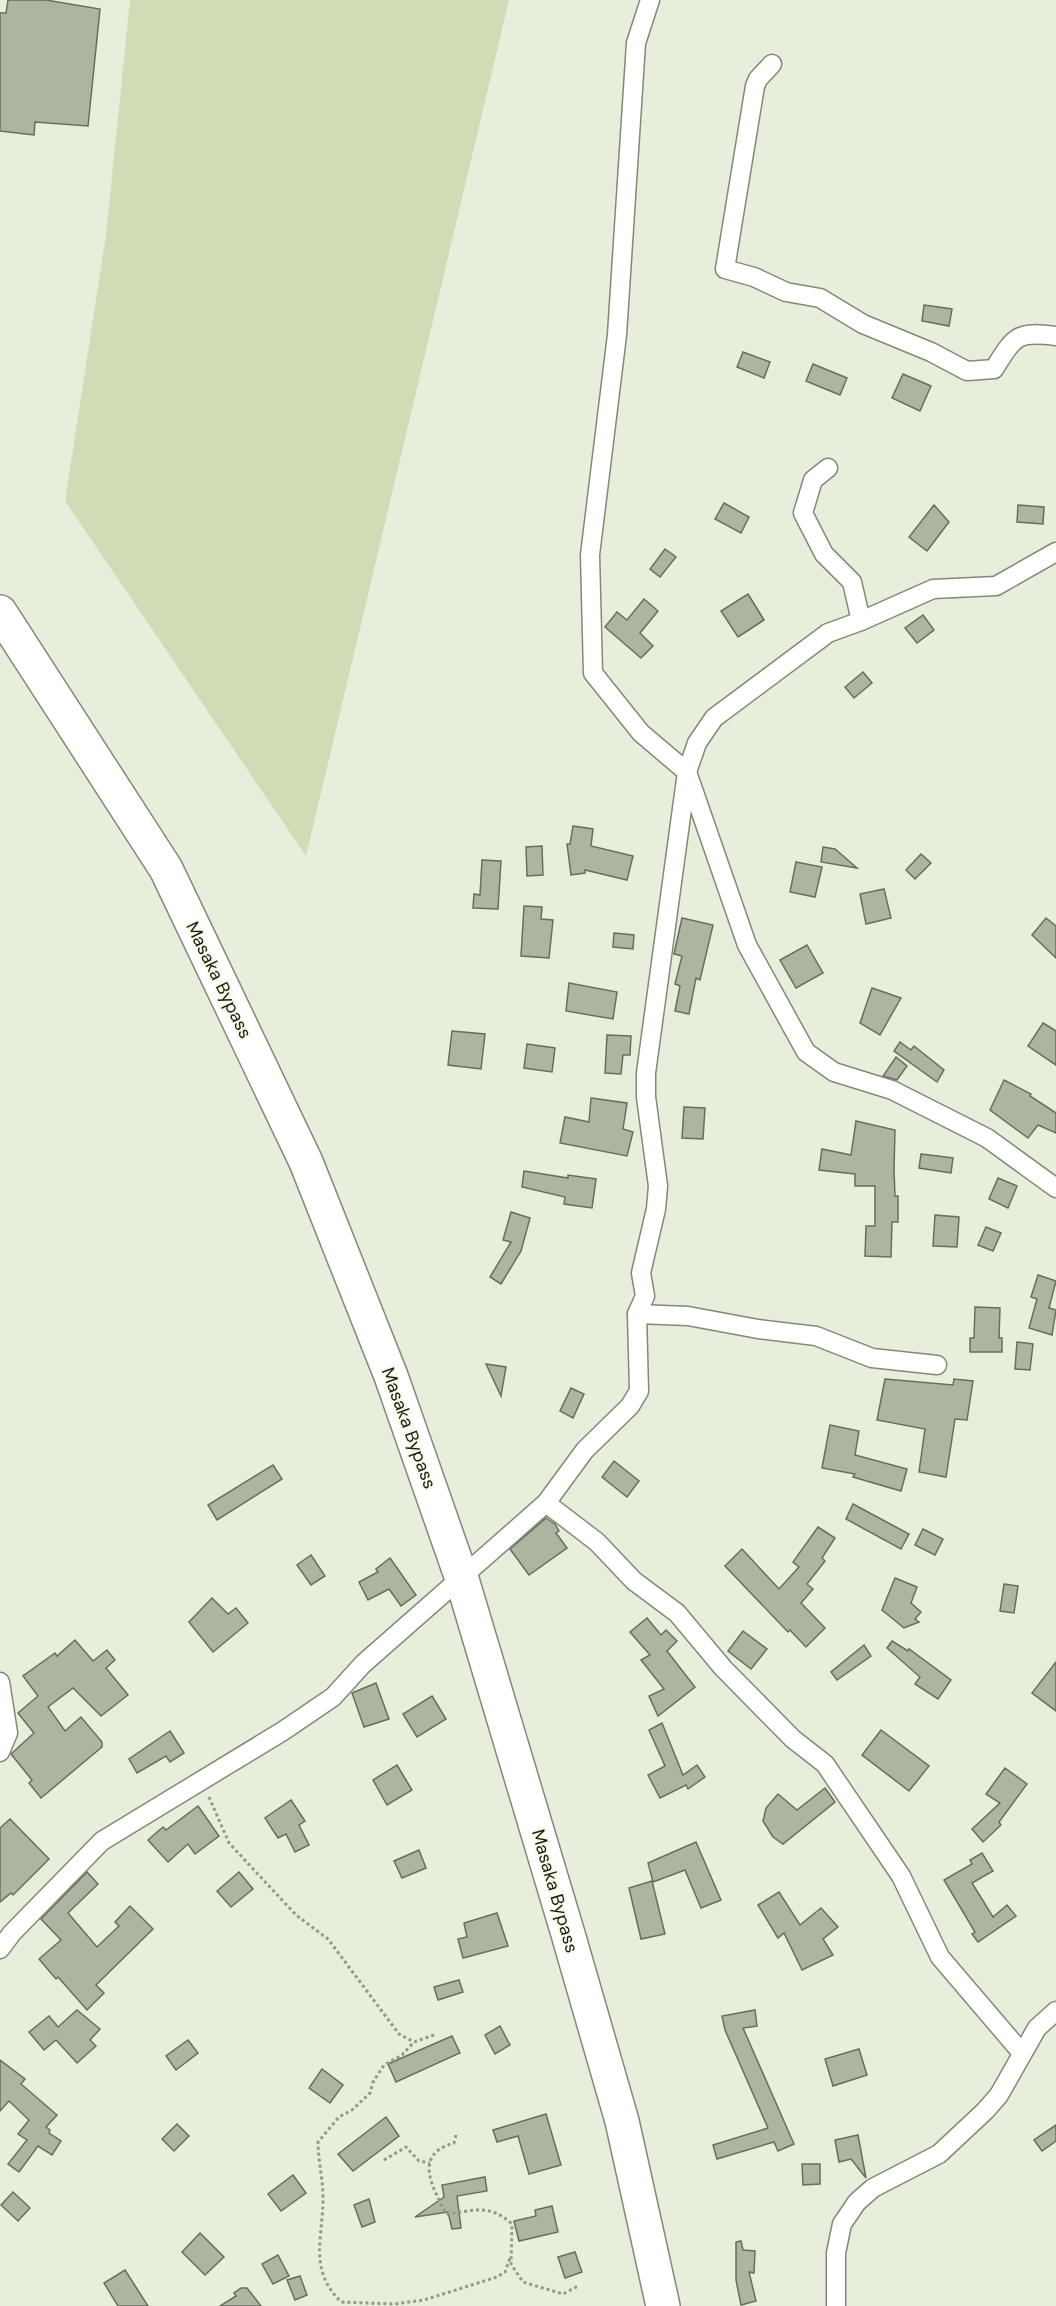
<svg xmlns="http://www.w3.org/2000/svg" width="1056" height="2306" viewBox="0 0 1056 2306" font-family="'DM Sans',sans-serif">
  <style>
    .green { fill: #cfdcb5 }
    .building { fill: #aeb4a2; stroke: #686e5d; stroke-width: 1.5 }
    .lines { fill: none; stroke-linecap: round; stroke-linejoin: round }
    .street-casing { stroke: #838977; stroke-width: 21 }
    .highway-casing { stroke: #838977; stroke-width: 36 }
    .path { stroke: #93988a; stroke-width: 3; stroke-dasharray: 3 3; stroke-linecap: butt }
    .street { stroke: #fff; stroke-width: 18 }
    .highway { stroke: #fff; stroke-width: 33 }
    .labels { text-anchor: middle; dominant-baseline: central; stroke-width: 4.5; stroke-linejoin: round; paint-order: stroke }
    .street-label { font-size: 18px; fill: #191b14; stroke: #f5fce8 }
  </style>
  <rect width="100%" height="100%" fill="#e7eedb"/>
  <path class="green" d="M130,0H509L306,856L65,501L106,235Z"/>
  <g class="building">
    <path d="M8,0H46L100,9L88,126L35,122L34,135L0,131V13H6Z"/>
    <path d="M924,305L952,309L949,326L922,321Z"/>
    <path d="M743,352L770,362L764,378L737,367Z"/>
    <path d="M813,364L847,378L840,395L806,381Z"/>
    <path d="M903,374L931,386L920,411L892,398Z"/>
    <path d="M724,503L749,517L741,533L715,519Z"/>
    <path d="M934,505L949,522L927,551L909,537Z"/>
    <path d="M1018,505L1044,507L1043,524L1017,522Z"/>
    <path d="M665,549L676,557L660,577L650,569Z"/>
    <path d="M748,594L764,620L738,637L721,611Z"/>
    <path d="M644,599L658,611L640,633L653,646L641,658L605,627L617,612L627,620Z"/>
    <path d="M923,615L934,630L917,643L905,628Z"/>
    <path d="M863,672L872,683L854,698L845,687Z"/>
    <path d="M573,826L593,829L591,846L633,856L627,880L585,870V873L571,875L567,844H570Z"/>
    <path d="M542,846L543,875L527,876L526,847Z"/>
    <path d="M823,847L835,849L857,868L821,862Z"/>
    <path d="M921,854L931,863L915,879L906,870Z"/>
    <path d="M482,860L501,861L498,909L473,908L474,894L480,895Z"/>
    <path d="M796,862L822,867L815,897L790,892Z"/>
    <path d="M884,889L891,918L866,924L860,894Z"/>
    <path d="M524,906L542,907L541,919L553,920L549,958L521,956Z"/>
    <path d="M682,918L713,925L700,980L696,978L689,1014L675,1011L680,986L675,984L682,956L674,954Z"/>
    <path d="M1046,918L1056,926V958L1032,935Z"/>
    <path d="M614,933L634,935L633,949L613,947Z"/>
    <path d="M807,945L823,973L796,988L780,960Z"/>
    <path d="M569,983L617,992L613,1019L566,1011Z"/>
    <path d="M872,988L901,998L880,1035L860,1023Z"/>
    <path d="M1043,1023L1056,1031V1065L1028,1046Z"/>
    <path d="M452,1031L485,1034L481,1069L448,1065Z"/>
    <path d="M607,1035L631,1036L630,1055H623L621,1074L605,1073Z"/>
    <path d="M900,1042L911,1050L914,1046L944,1070L937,1082L894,1051Z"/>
    <path d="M527,1044L555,1048L552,1072L524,1068Z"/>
    <path d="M896,1057L907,1066L897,1080L883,1076Z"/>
    <path d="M1004,1080L1031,1094L1030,1096L1056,1113V1133L1038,1125L1028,1138L990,1110Z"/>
    <path d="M591,1098L627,1103L623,1129L633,1132L627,1156L560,1143L565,1117L589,1122Z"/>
    <path d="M684,1107L705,1108L703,1139L682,1138Z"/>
    <path d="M856,1121L895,1130L894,1170L895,1196H898V1222H892L891,1257L865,1256L866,1226H875V1186H855V1174L819,1170L822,1149L851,1155Z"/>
    <path d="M921,1154L953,1158L951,1173L919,1168Z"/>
    <path d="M524,1171L568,1178V1175L596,1179L592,1208L564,1204L565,1197L522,1187Z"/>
    <path d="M998,1178L1017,1186L1008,1208L989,1199Z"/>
    <path d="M511,1212L530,1218L521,1251L501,1284L490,1277L511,1242L503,1240Z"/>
    <path d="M935,1215L959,1217L957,1247L933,1246Z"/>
    <path d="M986,1227L1001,1233L993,1251L978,1245Z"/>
    <path d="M1038,1275L1056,1281L1049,1308L1056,1310L1052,1335L1029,1328L1037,1299L1031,1297Z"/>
    <path d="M975,1307L1000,1308L999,1338H1002V1352H970V1338H974Z"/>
    <path d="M1017,1342L1033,1344L1030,1370L1015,1369Z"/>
    <path d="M486,1364L506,1367L501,1396Z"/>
    <path d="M885,1379L953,1385L954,1379L973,1381L967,1420L955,1419L946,1477L919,1472L925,1429L877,1420Z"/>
    <path d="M571,1388L584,1394L573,1418L560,1411Z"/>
    <path d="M830,1425L859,1431L855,1455L907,1469L901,1491L853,1477L855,1474L822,1468Z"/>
    <path d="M614,1461L639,1481L627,1497L602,1477Z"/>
    <path d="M273,1465L282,1479L217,1520L208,1505Z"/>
    <path d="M853,1504L909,1534L901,1549L846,1519Z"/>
    <path d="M546,1518L555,1524L559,1531L556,1533L567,1548L529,1575L510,1549Z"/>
    <path d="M818,1527L835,1538L822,1558L825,1561L807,1584L813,1589L801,1603L825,1628L806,1647L790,1630L788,1632L725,1566L742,1549L779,1589L799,1567L793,1562Z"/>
    <path d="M923,1529L943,1539L935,1555L915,1545Z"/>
    <path d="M311,1555L325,1576L311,1585L297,1565Z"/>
    <path d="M390,1558L416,1595L401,1606L389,1589L368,1600L359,1582L378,1572L376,1569Z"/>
    <path d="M895,1578L917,1587L911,1603L921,1612L915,1619L919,1622L904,1628L882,1610Z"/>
    <path d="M1004,1584L1018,1586L1014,1613L1000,1611Z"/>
    <path d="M212,1598L228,1614L236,1608L248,1623L213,1652L189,1622Z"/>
    <path d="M647,1618L661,1635L666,1630L677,1641L667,1651L695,1687L658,1716L649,1696L664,1689L641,1660L650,1655L630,1632Z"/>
    <path d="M743,1631L767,1649L751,1669L728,1651Z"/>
    <path d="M75,1640L93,1661L107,1650L115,1660L106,1668L128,1695L101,1716L73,1688L48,1707L65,1731L81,1717L102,1742V1747L41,1798L29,1783L32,1780L11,1754L34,1733L18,1713L38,1696L23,1676L55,1653L57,1656Z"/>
    <path d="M892,1641L908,1651L909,1649L951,1680L938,1699L915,1684L920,1677L887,1648Z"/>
    <path d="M864,1645L871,1656L837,1680L831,1672Z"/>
    <path d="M1056,1662V1711L1032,1693Z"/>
    <path d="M376,1683L389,1719L364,1727L352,1693Z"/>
    <path d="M432,1696L446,1719L417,1737L403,1714Z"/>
    <path d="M662,1723L683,1775L697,1765L705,1777L688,1789L686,1785L660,1798L648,1775L665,1766L649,1730Z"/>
    <path d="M881,1730L929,1766L909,1791L862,1755Z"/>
    <path d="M170,1731L184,1753L170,1762L166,1756L137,1773L129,1759Z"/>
    <path d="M397,1765L412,1790L387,1805L373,1780Z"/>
    <path d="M1005,1768L1027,1784L999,1822L1001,1825L983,1842L972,1829L1000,1803L986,1794Z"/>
    <path d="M825,1788L835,1802L783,1844L773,1837L763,1821L766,1808L778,1794L797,1810Z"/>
    <path d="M291,1800L305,1821L299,1825L309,1845L295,1852L286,1834L278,1838L265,1818Z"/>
    <path d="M198,1806L219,1836L195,1854L188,1844L168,1862L148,1840L163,1827L166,1830Z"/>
    <path d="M10,1819L49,1859L13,1895L11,1893L0,1902V1828Z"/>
    <path d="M696,1842L721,1900L701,1908L685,1870L653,1882L648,1863Z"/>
    <path d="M419,1850L426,1868L402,1878L394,1861Z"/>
    <path d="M982,1853L993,1871L972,1883L993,1917L1007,1905L1016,1916L978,1942L972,1934L975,1932L944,1880L972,1864L970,1860Z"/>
    <path d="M87,1872L98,1884L68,1913L97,1947L119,1926L115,1922L130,1906L153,1929L96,1985L104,1993L87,2010L58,1977L56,1979L39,1959L61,1940L41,1919Z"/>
    <path d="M239,1872L253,1889L231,1907L217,1891Z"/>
    <path d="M652,1881L665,1934L641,1939L629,1888Z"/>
    <path d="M779,1892L800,1925L821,1908L838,1927L823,1939L833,1955L802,1970L784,1933L778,1938L758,1905Z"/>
    <path d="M497,1913L508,1946L463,1958L458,1939L467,1937L464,1923Z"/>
    <path d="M459,1980L463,1992L438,2000L434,1987Z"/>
    <path d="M77,2010L100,2029L90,2040L96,2046L77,2063L56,2040L44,2050L29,2032L49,2016L58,2027Z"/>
    <path d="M755,2010L757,2026L743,2028L794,2144L778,2151L774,2142L717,2159L713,2145L768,2128L725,2030L722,2016Z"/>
    <path d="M500,2026L510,2045L495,2054L485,2035Z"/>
    <path d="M452,2036L460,2053L396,2082L388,2064Z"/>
    <path d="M188,2040L198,2053L176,2070L166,2056Z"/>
    <path d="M859,2049L867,2075L833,2086L825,2059Z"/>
    <path d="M0,2060L25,2079L21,2084L57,2115L46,2127L50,2130L49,2133L61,2141L52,2155L38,2146L19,2172L8,2164L27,2140L18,2134L29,2120L9,2101L0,2111Z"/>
    <path d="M322,2069L343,2085L330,2103L309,2088Z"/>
    <path d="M546,2114L561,2165L529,2174L518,2136L497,2142L493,2130Z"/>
    <path d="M386,2117L399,2136L353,2171L338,2154Z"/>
    <path d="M177,2124L189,2136L174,2151L162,2139Z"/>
    <path d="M1056,2125V2141L1042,2151L1034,2140Z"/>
    <path d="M858,2135L866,2178L851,2159L839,2162L835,2140Z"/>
    <path d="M802,2164H820V2184L803,2185Z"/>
    <path d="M293,2175L306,2193L281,2211L268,2194Z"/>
    <path d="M485,2177L487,2191L457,2196L461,2228L452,2229L448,2212L415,2217L444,2197L442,2185Z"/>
    <path d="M13,2192L30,2208L18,2221L1,2205Z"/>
    <path d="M369,2199L375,2222L362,2227L354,2205Z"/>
    <path d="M552,2206L558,2232L519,2241L514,2221L536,2216L535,2210Z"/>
    <path d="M200,2233L224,2257L205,2275L182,2252Z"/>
    <path d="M741,2241L743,2250L755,2251L754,2273L749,2272L756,2301L741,2305L736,2280V2242Z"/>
    <path d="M575,2252L582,2272L565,2278L558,2257Z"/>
    <path d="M278,2255L289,2276L273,2284L262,2264Z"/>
    <path d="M125,2270L148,2306H118L104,2283Z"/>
    <path d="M300,2276L307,2295L295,2300L287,2280Z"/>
    <path d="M241,2288H247L261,2306H220L236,2296L234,2293Z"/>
  </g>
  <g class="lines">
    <defs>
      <g id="street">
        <path d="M650,0L636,43L617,335L590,555L593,673L641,733L687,772L747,945L806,1052L834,1072L892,1090L987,1138L1056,1188"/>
        <path d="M772,64L758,79L755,86L725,269L754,277L786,292L820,298L863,324L931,352L967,371L994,369C1015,336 1016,331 1056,336"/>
        <path d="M861,621L933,589L996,586L1056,552"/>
        <path d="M637,1314L688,1316L758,1329L816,1336L872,1358L937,1365"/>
        <path d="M546,1503L597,1542L634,1581L677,1613L723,1668L793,1739L825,1764L901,1876L940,1957L1021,2052"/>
        <path d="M0,1682L8,1733L0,1752"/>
        <path d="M0,1949L12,1933L102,1841L283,1731L333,1697L363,1664L546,1503L585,1450L630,1406L639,1391L637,1314L645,1296L641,1273L656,1209L658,1186L646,1097V1073L687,772L697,743L714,718L828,633L861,621L852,582L824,554L803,513L813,480L828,468"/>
        <path d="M836,2306V2253L842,2224L857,2202L873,2188L939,2154L985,2111L999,2095L1037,2028L1056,2011"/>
      </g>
      <path id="highway" d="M0,612L166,869L306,1162L391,1376L461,1576L568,1934L622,2121L663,2306"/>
    </defs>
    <use href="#street" class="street-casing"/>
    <use href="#highway" class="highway-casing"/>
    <g class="path">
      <path d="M209,1797L229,1843L296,1915L328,1939L399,2034L414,2042"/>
      <path d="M434,2035L414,2042L402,2055L384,2065L373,2082L370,2093L352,2110L339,2117L318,2142C318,2161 323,2178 323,2198C323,2239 308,2269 341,2302L394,2304L424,2300L497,2277L505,2272L510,2258"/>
      <path d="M456,2135L454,2143C412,2155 433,2187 446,2214C474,2211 489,2203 512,2224L511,2264L523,2282L563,2294L578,2286"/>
      <path d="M384,2160L406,2147L419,2161L430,2163"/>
    </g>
    <use href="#street" class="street"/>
    <use href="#highway" class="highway"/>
  </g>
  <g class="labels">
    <g class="street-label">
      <text transform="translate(219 980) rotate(64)">Masaka Bypass</text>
      <text transform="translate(409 1428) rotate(70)">Masaka Bypass</text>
      <text transform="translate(555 1891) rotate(74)">Masaka Bypass</text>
    </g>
  </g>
</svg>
